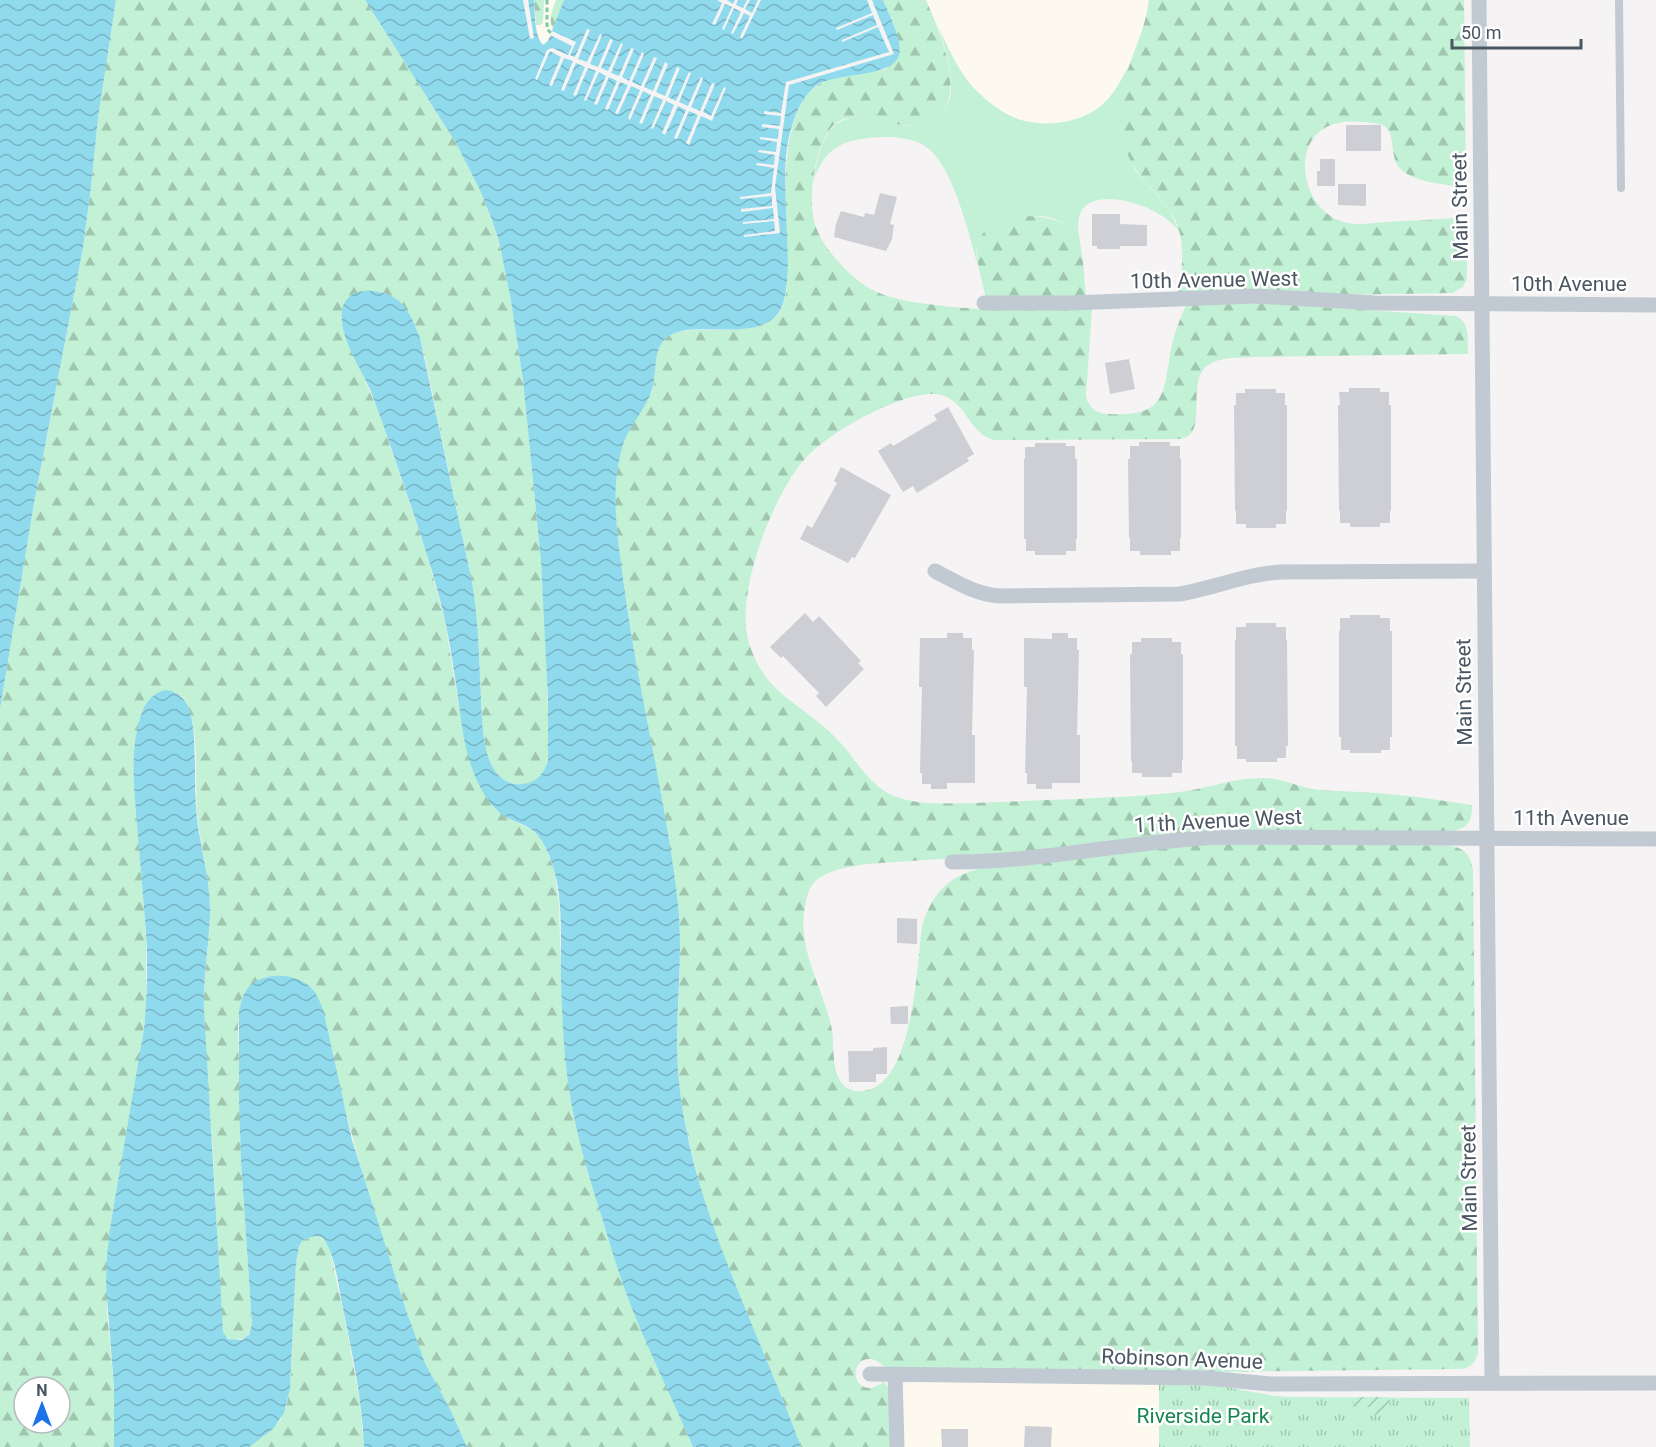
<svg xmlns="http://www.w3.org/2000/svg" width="1656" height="1447" viewBox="0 0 1656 1447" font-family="Roboto,sans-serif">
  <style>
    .commercial { fill: #fdf9ef }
    .grass { fill: #c3f1d5 }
    .forest { fill: url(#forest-firs); fill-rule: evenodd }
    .park { fill: url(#park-tufts) }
    .garden { fill: url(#garden-furrows) }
    .water { fill: url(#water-waves) }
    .pier { fill: #f5f3f3 }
    .building { fill: #cdcfd5 }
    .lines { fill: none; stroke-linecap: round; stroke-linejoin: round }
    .path { stroke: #7ad0a6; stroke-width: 3; stroke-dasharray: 4.5 3; stroke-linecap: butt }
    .service { stroke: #c1cad2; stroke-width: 8 }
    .minor { stroke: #c1cad2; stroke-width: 15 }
    .labels { text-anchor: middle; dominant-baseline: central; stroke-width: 5; stroke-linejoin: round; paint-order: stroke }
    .street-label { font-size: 21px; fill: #4a5661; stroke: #fff }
    .park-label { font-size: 21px; fill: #17864f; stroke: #fff }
  </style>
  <defs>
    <pattern id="forest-firs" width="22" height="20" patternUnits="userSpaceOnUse" patternTransform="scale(1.5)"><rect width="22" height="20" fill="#c3f1d5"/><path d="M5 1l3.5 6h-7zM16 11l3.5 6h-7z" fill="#a0c6b0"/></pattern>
    <pattern id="park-tufts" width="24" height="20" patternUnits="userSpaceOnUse" patternTransform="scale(1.5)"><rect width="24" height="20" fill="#c3f1d5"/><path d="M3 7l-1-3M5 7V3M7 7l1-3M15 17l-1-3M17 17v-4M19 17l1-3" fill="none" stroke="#a0c6b0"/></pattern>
    <pattern id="garden-furrows" width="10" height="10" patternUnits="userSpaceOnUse" patternTransform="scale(1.5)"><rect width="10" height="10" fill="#c3f1d5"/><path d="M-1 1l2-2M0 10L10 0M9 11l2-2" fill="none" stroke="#a0c6b0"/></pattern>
    <pattern id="water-waves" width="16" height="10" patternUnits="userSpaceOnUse" patternTransform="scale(1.5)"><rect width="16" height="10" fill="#90daee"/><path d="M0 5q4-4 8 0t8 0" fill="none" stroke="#78b4c4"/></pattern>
  </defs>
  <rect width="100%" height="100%" fill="#f5f3f3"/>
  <g class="commercial">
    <path d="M534,0H564L548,41L543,45L541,43L538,37Z"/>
    <path d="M883,0H1183L1184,128L793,122L876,71L898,38Z"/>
    <path d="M913,1382L1159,1384V1447H904L903,1390L905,1385Z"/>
  </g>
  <path class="grass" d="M936,22C946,43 956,67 972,86C985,100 1002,114 1021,120C1049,128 1087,122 1107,100C1118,88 1124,74 1132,60L1127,73L1121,123L1124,142L1135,170L1170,210L1180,234C1169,209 1099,184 1082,210C1074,221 1081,243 1082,256C1080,244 1074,231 1064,224C1043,207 987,217 978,244C974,256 979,269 982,280C971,245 956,167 925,146C908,135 880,136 861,139C834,143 822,156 813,182C816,165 822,132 838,123C861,109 887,125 910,126C921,127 928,122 935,116C938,113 944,111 946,107C959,88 944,41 936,22Z"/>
  <g class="forest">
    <path d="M116,0H365L456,143L479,188L491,217L499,241L511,301L523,380L541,561L546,636L549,751C548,762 545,773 536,780C521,791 501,783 493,768C480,744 482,704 480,677C479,645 476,613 472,582L425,358C418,329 411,302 380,292L342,310V321L345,333L378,411L426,551L445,621L462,727L472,768L480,787L505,817L533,830L539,837L545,846L554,869L559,904L562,1012L565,1049L570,1095L587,1170L614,1257L631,1305L693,1447H467L451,1411L425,1363L415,1337L364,1180L342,1097L253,984L246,991L241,1000L238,1026L241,1161L252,1325L251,1331L246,1338L232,1340L225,1336L221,1326C219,1268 216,1210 213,1153C210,1106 205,1059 204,1011C203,978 210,945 210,911C210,881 202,851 198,821C193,786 203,725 182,696L143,710L136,740L134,765L135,793L146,936V1006L141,1052L110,1228L107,1312L114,1387V1447H0V709L34,503L83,248L91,187L98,118ZM24,1387H60V1423H24Z"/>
    <path d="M534,0H544L543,22L541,25H536Z"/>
    <path d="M556,0H564L553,29C548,20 552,10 556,0Z"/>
    <path d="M883,0H926C938,28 964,85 942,113C915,148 857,97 831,128C816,147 811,183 812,207C813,228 823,244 836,259C847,272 860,284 875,291C891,299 910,302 928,304C982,312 1037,310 1092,309L1086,396C1089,408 1096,414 1109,414C1166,417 1163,395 1171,349C1174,334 1180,319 1186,305L1264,303L1456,316C1471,323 1467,340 1468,354L1254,357C1239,358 1220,356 1207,366C1185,382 1210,436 1180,439L994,440C966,433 967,395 933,394C898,393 826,434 804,460C772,497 734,595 749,643C765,695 800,702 834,736C854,755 867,785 894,796C918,806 948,803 973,803C1008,802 1042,800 1077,799C1114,797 1151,796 1187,791C1212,787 1235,778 1260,778C1281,777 1299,788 1319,790C1342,792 1364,791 1387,794C1415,796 1444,801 1472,805C1472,821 1469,828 1451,831L1228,833L1155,838L1017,854L866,864C848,867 824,870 812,885C808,891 806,900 805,907C797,949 822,986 831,1025C835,1042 831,1063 839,1079C844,1088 852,1092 862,1091C914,1088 917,963 922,926C933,890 952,873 989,867L1203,843L1275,842L1448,846C1464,847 1471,855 1473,870L1478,1353C1475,1362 1472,1367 1462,1369L1213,1372L888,1368C882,1366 878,1360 871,1359C851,1357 850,1389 871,1388C875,1387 880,1384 884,1382L888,1388L890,1447H801C766,1351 719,1261 694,1162C684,1122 676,1081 677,1040C678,994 683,949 678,904C665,796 638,691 624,584C618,542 610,496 620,455C624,439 631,427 639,413C643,406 649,399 652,391C658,374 651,349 668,336C675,331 684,331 693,330C717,329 763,335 779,313C784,305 785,296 787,288C790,236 770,120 817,86C835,72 862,74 883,70C913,57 892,21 883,0Z"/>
    <path d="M1149,0H1464L1466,188C1446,184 1411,183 1398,166C1389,153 1397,127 1379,124C1366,122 1350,120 1338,123C1287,134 1300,211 1344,222C1356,226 1372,223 1385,222C1412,221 1439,219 1467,217V278L1463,287L1452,293L1334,295L1178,293C1183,265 1187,235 1169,209C1149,182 1127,170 1122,133C1120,118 1120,102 1123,87C1130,57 1145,32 1149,0Z"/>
    <path d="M1024,216C1087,217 1081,245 1086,297H986C974,251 965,226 1024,216Z"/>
    <path d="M315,1236L322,1237L327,1243L330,1250L347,1330L360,1403L364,1447H249L280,1421L287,1404L291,1376L296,1263L299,1246L303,1240Z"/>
  </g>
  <path class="park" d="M1159,1384L1221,1386L1274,1396L1294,1397L1469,1398L1470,1447H1159Z"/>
  <path class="garden" d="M1357,1397H1387L1390,1400L1389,1411L1384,1414H1369V1407H1360V1414H1357L1354,1411L1353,1400Z"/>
  <g class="water">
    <path d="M0,0H116L98,118L91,187L83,248L34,503L0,709Z"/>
    <path d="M365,0H534C535,14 534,35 543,45L548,41L564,0H883C889,14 903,41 899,55C892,79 836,71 816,86C806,94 798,107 794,120C783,148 785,181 786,210C786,236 794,297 776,316C750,343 687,317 665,339C653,351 657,371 653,386C648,407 630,424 623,445C609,489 618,540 624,585C638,692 666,797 678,904C683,951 677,998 677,1045C677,1084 684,1122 693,1160C719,1259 766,1351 801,1447H693C673,1400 650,1354 631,1306C620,1278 611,1248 602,1218C589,1178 577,1137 570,1095C564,1058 562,1020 561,982C560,945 564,906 554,870C549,853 542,834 526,826C516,821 505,819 497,810C486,800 478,785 473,771C465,750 462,728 459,706C455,677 451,648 445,620C434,573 418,526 402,480C392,450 382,421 371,392C361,367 339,339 342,311C346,283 386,288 401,303C411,313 415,326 420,338L472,582C477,613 479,645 480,678C482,704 480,744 493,768C501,781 513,787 528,783C539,780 545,771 548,760V699L541,561L523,380L511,301L499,241L491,217L479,188L456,143Z"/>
    <path d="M166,690C178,692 185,698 189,709C195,726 194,746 195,764C195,782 195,801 197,819C201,851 211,882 210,914C209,946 203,978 204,1010L223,1332L228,1339L242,1340L249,1335L252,1325L241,1161L239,1099V1011C241,1003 242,996 247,989C261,972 291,972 308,985C316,991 319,1000 323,1009L352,1140L406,1310L425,1363L451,1411L467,1447H364C362,1399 352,1351 342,1304C339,1287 334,1249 322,1237L315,1236L303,1240L299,1246L296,1263L290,1389L284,1413L273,1429L249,1447H114V1387L106,1285L107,1257L110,1228L144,1029C147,997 148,965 146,933C143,897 140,860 137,824C134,787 129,745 143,710C147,700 155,692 166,690Z"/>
  </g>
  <g class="pier">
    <path d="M523,0H528L534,38L530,39Z"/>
    <path d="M717,0H727L733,4L735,0H738L736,5L743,8L747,0H750L745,9L752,13L758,0H761L742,39L740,37L750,16L744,13L733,34L731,33L741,12L734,8L724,30L722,29L732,7L725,4L715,25L712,24L722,3Z"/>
    <path d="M867,0H872L894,54L789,85L775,187L780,233L744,237V235L775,231L774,221L743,224V222L774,219L773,208L741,212V209L772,206V196L740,199V197L771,193L774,168L756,165L757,163L774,165L775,155L758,152L759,150L776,152L777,142L760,139V137L778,139L779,129L762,127V124L780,126L781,116L764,114V111L781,113L786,82L889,52L878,27L842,42V40L877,25L873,15L837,30L836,28L872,13Z"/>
    <path d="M587,29L590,30L578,59L587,62L600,34L602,35L590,64L598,67L610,39L613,40L601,68L608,71L621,43L623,44L611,73L619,76L631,48L634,49L622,77L629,81L642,52L644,54L632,82L641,86L654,57L657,58L644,87L653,91L665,62L668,64L656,92L665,96L677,67L680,68L668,97L676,101L689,72L691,73L679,102L688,106L701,77L703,79L691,107L700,111L712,83L715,84L703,112L711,116L724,87L726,88L712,121L701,116L689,145L686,143L698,115L689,111L677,139L674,138L686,110L678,106L665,135L662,133L674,105L666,101L653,129L651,128L663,100L654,96L642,124L639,123L651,95L643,91L630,120L628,118L640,90L631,86L618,114L615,113L628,85L620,82L608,110L605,109L617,81L609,77L597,105L594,104L606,76L599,72L586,101L584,100L596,71L588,68L576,96L573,95L585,67L576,63L564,91L561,90L573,61L564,58L552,86L549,85L561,57L550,51L537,80L535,79L547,50L552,48L568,55L572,46L550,35L552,31L576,42L570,55L575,57Z"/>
  </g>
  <g class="building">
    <rect x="1346" y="125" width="35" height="26"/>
    <path d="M1320,159H1335V186H1317V171H1320Z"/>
    <path d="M1338,184H1366V206L1338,205Z"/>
    <path d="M880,193L897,197L890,224L894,225L892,239L886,251L834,237L836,224L841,211L864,217L865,213L874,215Z"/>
    <path d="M1092,214H1120V224L1147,225V246H1120V249H1097V246H1092Z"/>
    <path d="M1129,359L1135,389L1110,394L1105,363Z"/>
    <path d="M1349,388H1380V392H1389V405H1391V511H1390V523H1380V527H1350V523H1340V511H1339L1338,405H1340L1339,392H1349Z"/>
    <path d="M1245,389H1276V393H1285V405H1287V511H1286V524H1276V528H1246V524H1236V511H1235L1234,405H1236V393H1245Z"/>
    <path d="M948,407L974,454L967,458L969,461L917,493L913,486L903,492L878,451L891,443L893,446L937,420L934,415Z"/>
    <path d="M1139,442H1170V446H1180V459H1181V538H1180V551H1171V555H1140V551H1130V538H1129L1128,459H1130V446H1139Z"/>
    <path d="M1035,443H1066V446H1075V459H1077V539H1076V551H1066V555H1035V551H1026V539H1024V459H1025V447H1035Z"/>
    <path d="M841,467L891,495L855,558L852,557L848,563L800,539L807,525L812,528L837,483L834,481Z"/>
    <path d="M805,613L813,622L819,616L861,661L858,663L864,669L826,707L816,696L819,693L783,656L781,658L770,647Z"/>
    <path d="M1350,615H1380V618H1390V631H1392V737H1390V750H1381V753H1350V750H1341V737H1339V631H1340V618H1350Z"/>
    <path d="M1246,623H1276V627H1286V640H1287L1288,746H1286V758H1277V762H1246V759H1237V746H1235V640H1236V627H1246Z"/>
    <path d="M947,633H963V638H972V650H974L972,735H975V783H947V789H931V784H922V773H920L922,687H919L920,638H947Z"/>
    <path d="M1052,633H1068V638H1077V650H1079L1077,735H1080V783H1052V789H1036V784H1027V773H1025L1027,687H1024V638L1052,639Z"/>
    <path d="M1141,638H1172V642H1181V654H1183V760H1182V773H1172V777H1142V773H1132V761H1131L1130,654H1132V642H1141Z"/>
    <path d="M897,918L917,919V944L897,943Z"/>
    <path d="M908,1006V1024H891L890,1007Z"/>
    <path d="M887,1047V1074H876V1082H849L848,1051H873V1048Z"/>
    <path d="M1025,1426L1052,1427L1051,1447H1024Z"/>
    <path d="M941,1429H968V1447H942Z"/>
  </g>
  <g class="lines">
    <path class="path" d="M547,0V29L551,33"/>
    <path class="service" d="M1619,0L1621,188"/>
    <g class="minor">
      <path d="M1479,0L1492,1383"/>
      <path d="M984,303H1070L1256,296L1375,303L1656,305"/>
      <path d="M935,571C956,582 975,594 999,596L1180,594C1214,588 1246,574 1281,572L1484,571"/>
      <path d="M952,862C1042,862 1131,841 1221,837L1656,839"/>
      <path d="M870,1374L1206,1378L1271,1384L1656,1383"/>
      <path d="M895,1375L897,1447"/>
    </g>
  </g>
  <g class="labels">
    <g class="street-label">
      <text transform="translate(1460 206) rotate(-91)">Main Street</text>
      <text transform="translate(1214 280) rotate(-1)">10th Avenue West</text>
      <text x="1569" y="284">10th Avenue</text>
      <text transform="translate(1464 692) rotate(-91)">Main Street</text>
      <text x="1571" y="818">11th Avenue</text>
      <text transform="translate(1218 821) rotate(-3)">11th Avenue West</text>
      <text transform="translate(1469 1178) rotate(-91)">Main Street</text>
      <text transform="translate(1182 1359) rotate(2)">Robinson Avenue</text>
    </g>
    <g class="park-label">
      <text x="1203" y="1416">Riverside Park</text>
    </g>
  </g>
  <g transform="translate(42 1405)"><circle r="28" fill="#ffffff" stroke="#b7bbc0" stroke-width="1.5"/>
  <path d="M0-4.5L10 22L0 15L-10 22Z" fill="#1a73e8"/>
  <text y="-9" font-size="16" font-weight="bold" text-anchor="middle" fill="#4a5661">N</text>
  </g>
  <path d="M1452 39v9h129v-9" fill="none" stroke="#4a5661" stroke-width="3"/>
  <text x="1461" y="39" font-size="18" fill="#4a5661" stroke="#ffffff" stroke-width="4.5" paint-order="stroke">50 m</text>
</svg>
